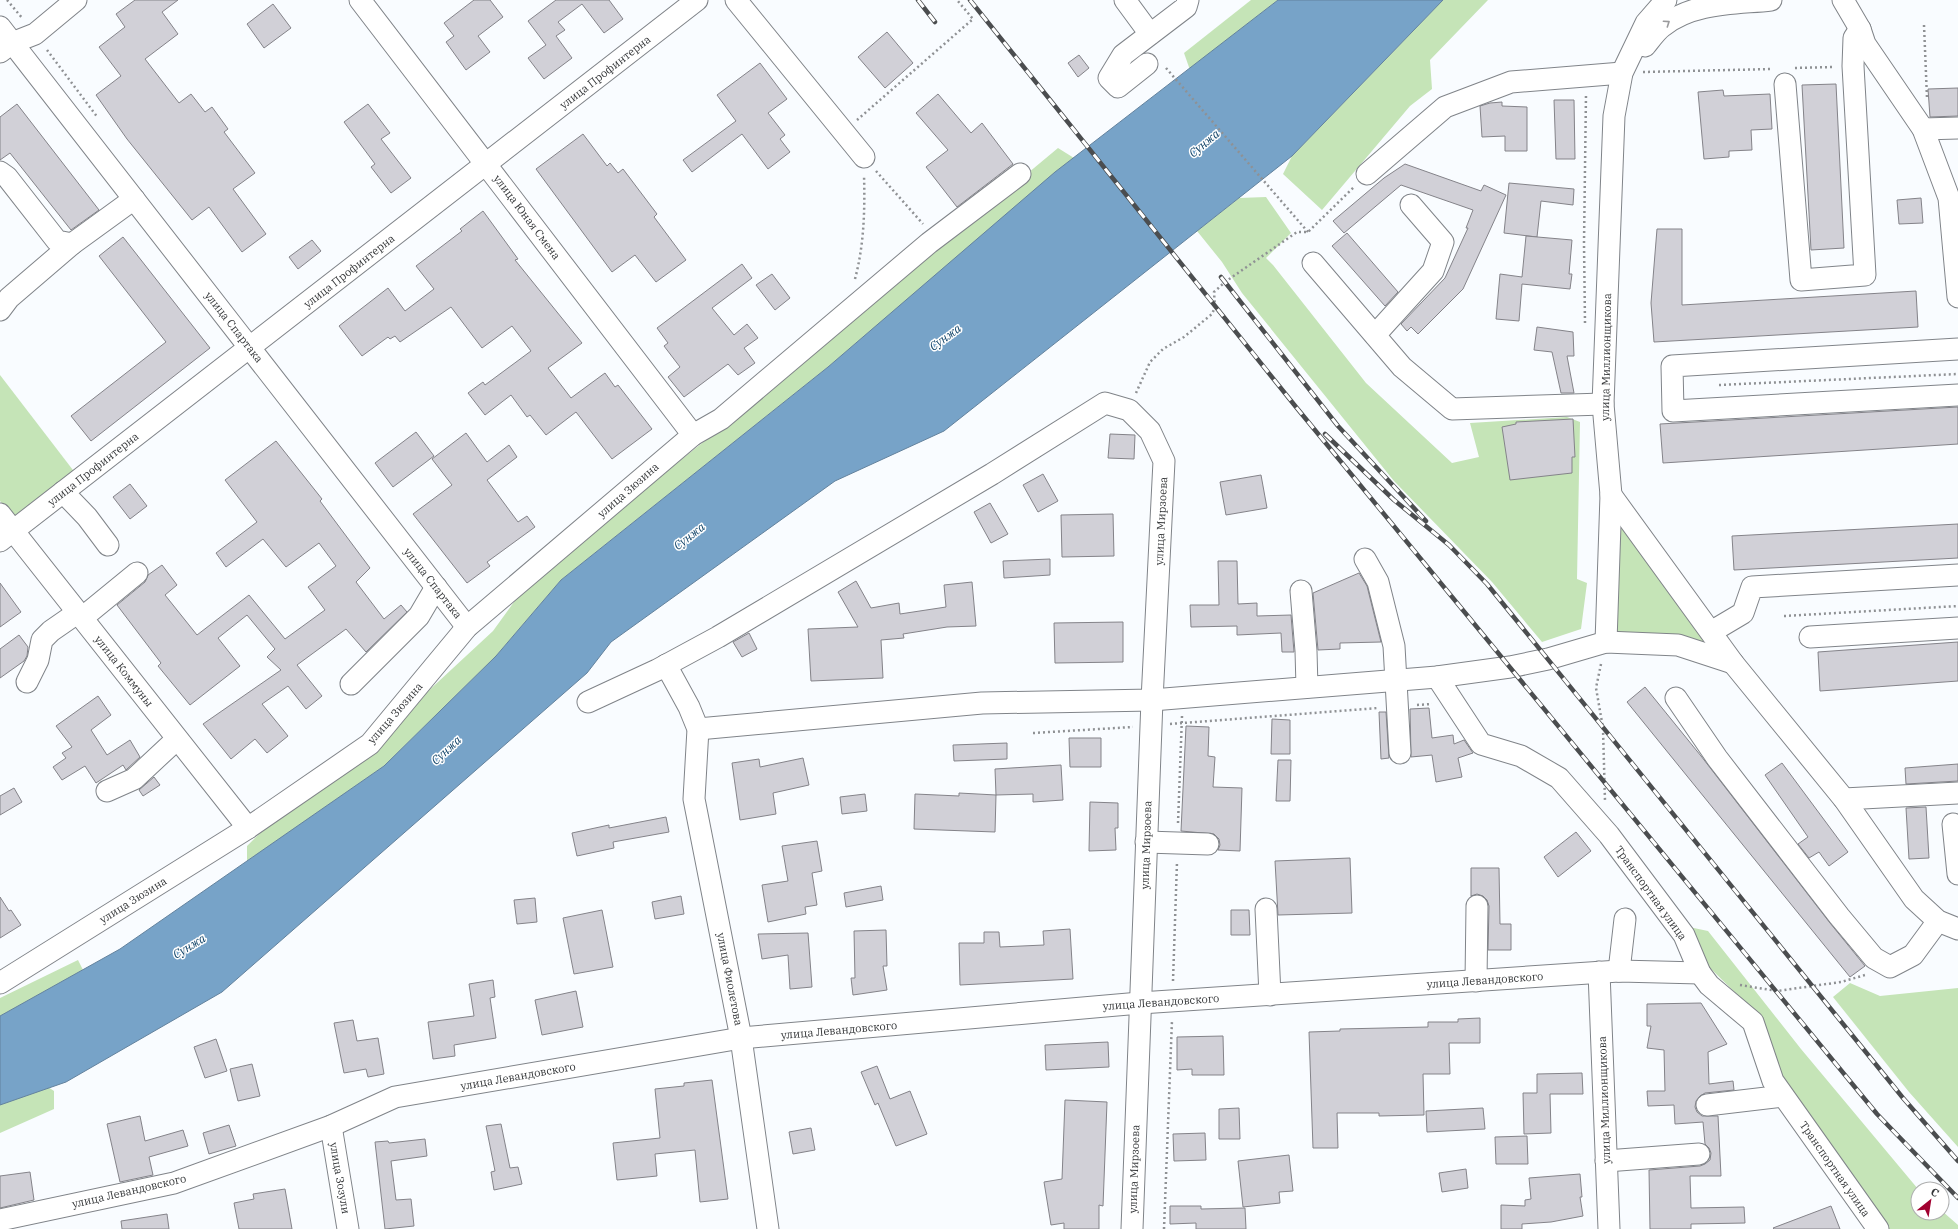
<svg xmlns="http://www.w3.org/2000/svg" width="1958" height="1229" viewBox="0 0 1958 1229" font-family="'IBM Plex Serif',serif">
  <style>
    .green { fill: #c5e4b7 }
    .water { fill: #77a3c8; stroke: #63829d }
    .building { fill: #d1d0d7; stroke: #848389 }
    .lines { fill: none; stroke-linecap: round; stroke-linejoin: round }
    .minor-casing { stroke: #808489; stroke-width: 23 }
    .path { stroke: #8f9194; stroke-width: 2.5; stroke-dasharray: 2 3; stroke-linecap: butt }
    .minor { stroke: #fff; stroke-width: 21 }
    .rail-casing { stroke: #4b4d4f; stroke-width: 4.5 }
    .rail { stroke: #fff; stroke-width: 3; stroke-dasharray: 9; stroke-linecap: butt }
    .oneway { stroke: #9a9a9c }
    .labels { text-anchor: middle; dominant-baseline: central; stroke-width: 3; stroke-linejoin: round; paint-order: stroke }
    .street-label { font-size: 11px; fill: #343638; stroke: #fff }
    .water-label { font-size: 12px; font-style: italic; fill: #114469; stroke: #fff }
  </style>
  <rect width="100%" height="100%" fill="#f9fcff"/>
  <g class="green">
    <path d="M1251,0H1278L1190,70L1184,53Z"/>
    <path d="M1443,0H1488L1430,60L1432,89L1410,106L1322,210L1283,174L1292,156Z"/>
    <path d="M1058,148L1074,158L828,367L561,580L496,656L384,766L247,861V846L280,813L411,707L493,631L527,584L560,556L721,428Z"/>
    <path d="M1266,197L1291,233L1266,258L1273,265L1366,383L1452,463L1479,457L1470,423L1567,417L1580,422L1577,579L1587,583L1581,629L1542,642L1492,582L1394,481L1242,293L1222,262L1197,231L1239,198Z"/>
    <path d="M0,375L76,474L16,521L0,501Z"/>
    <path d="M1611,495L1733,663L1606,642Z"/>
    <path d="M1689,927L1708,931L1801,1049L1918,1189V1213H1942V1211L1958,1225V1229H1889L1781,1077L1758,1015L1707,965Z"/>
    <path d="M78,960L83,970L0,1016V998Z"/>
    <path d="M1850,983L1880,996L1958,988V1147L1909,1092L1833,997Z"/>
    <path d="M45,1085L54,1091V1109L0,1133V1102Z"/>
  </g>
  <path class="water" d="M1278,0H1443L1292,156L944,431L835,481L611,642L587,673L222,992L66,1082L0,1105V1016L120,949L384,766L496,656L561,580L828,367L1055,172Z"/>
  <g class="building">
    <path d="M135,0H178L162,12L178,34L145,59L179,103L191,94L205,112L212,107L228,129L224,132L255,173L233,189L266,234L242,252L209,207L192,220L127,139L96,95L121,76L99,47L125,27L116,14Z"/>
    <path d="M474,0H490L503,17L478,36L490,52L466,70L446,42L454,36L444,23Z"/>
    <path d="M556,0H609L623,19L604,33L582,4L558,22L565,30L556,36L572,58L544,79L528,58L546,45L528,21Z"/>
    <path d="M273,4L291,28L264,48L247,24Z"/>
    <path d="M887,32L913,63L885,88L858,57Z"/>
    <path d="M1079,55L1089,68L1078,77L1068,63Z"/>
    <path d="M760,63L787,99L768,113L785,135L780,139L790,152L768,169L742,134L692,172L683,160L736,121L717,95Z"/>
    <path d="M1836,84L1844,248L1811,250L1802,85Z"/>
    <path d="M1958,88V116L1930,117L1928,89Z"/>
    <path d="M1723,90L1724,96L1770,94L1772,129L1751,130L1752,150L1729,151V157L1704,159L1698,92Z"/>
    <path d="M938,94L971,133L982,123L1013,164L957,207L926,167L948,150L916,113Z"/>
    <path d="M1554,100H1574L1575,159H1556Z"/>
    <path d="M1502,102V106L1527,107V151H1505V136L1482,137L1480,106L1490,103Z"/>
    <path d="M17,104L99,210L71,230L10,153L0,160V117Z"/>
    <path d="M368,104L390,133L381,139L411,178L391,193L371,167L375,164L344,122Z"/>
    <path d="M583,134L607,166L610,163L618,173L623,169L657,214L654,217L686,260L656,282L635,255L612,272L536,169Z"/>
    <path d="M1405,164L1481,191L1484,185L1506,195L1463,289L1418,334L1411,327L1407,331L1401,324L1445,278L1468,228H1466L1473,210L1401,185L1344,233L1333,221L1384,178Z"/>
    <path d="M1509,183L1574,189L1573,205L1541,201L1537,237L1504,233Z"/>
    <path d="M1921,198L1923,223L1899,224L1897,200Z"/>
    <path d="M483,211L518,259L515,260L582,343L548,368L571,398L605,373L615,387L618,385L652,429L612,459L576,412L546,435L530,415L527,417L511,395L485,415L468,393L483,382L485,385L531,351L512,326L482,348L451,307L400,342L395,336L390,339L388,337L362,356L339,326L388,288L405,311L434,289L416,266L462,231L460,229Z"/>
    <path d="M1657,229H1682V305L1916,291L1918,327L1654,342L1651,303Z"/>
    <path d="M1347,233L1398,292L1385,306L1332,246Z"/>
    <path d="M1526,236L1572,240L1569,274H1572L1570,289L1522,284L1519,321L1496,319L1500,274L1522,277Z"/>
    <path d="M123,237L210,348L91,441L71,416L166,342L99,256Z"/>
    <path d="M312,240L321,251L298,269L289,257Z"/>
    <path d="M742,264L752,278L712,308L734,335L747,324L758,338L744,348L755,363L738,375L728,364L684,397L668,377L680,367L664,346L668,343L657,328Z"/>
    <path d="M772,274L790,298L775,310L756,285Z"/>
    <path d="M1537,327L1573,332L1574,356H1567L1574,393H1561L1552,352L1534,350Z"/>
    <path d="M1958,407V444L1663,463L1660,424Z"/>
    <path d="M1573,419L1575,457H1572V473L1510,480L1502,427L1516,424V422Z"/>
    <path d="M416,432L434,456L393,487L375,463Z"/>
    <path d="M466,433L487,462L509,445L517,457L487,480L518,522L527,516L535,527L487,562L490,566L467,583L413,514L452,485L432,459Z"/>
    <path d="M1110,434L1135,435L1134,459L1108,458Z"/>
    <path d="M276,441L322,499L320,501L370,568L356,582L384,619L401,605L407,612L366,652L346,629L297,665L322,696L306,709L288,686L262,704L288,736L267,753L255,739L231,759L203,724L281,670L267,657L275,649L247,615L218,638L240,666L190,705L158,666L161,663L117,605L145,582L148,575L162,565L177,585L165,595L197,635L249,595L285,639L325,610L308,587L336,566L319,543L286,567L263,539L226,567L216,553L257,522L225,480Z"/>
    <path d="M1043,474L1058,501L1038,512L1023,485Z"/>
    <path d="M1261,475L1267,508L1226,515L1220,482Z"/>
    <path d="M130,484L147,506L130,519L113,497Z"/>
    <path d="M990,503L1008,534L991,543L974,512Z"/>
    <path d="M1113,514L1114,556L1062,557L1061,515Z"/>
    <path d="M1958,524V558L1734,570L1732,536Z"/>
    <path d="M1050,559V575L1004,578L1003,561Z"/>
    <path d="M1218,561H1237L1238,604L1257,603V616L1291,615L1294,652H1282L1281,633L1237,635V626L1191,627L1190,605H1219Z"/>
    <path d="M1359,573L1367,586L1381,642L1340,643V649L1318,650L1313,593Z"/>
    <path d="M856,581L871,608L899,603L900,614L946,607L944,585L972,582L976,626L947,627L903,634L904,638L881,640L883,678L811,681L808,629L858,627L838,592Z"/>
    <path d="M0,583L21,612L0,627Z"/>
    <path d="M1123,622V662L1055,663L1054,623Z"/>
    <path d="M749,633L757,649L742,657L733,642Z"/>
    <path d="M19,635L28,647L27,656L24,661L0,678V649Z"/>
    <path d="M1958,642V681L1820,691L1818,652Z"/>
    <path d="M1645,687L1701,756L1830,923L1865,966L1850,977L1627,702Z"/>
    <path d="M98,696L111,715L91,730L107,755L130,740L140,757L127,769L126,770L123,765L96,783L85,766L62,780L53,767L66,758L62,753L72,747L56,726Z"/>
    <path d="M1429,708L1432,738L1453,735L1454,744L1464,740L1473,753L1458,758L1462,777L1436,782L1432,755L1411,757L1410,709Z"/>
    <path d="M1379,712H1386L1389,758L1381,759Z"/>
    <path d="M1272,719L1290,720V754H1271Z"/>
    <path d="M1186,726L1209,727L1208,756L1215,757L1213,787L1242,788L1240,851L1218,850L1220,845L1219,839L1214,834L1181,831Z"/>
    <path d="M1069,738H1101V767H1070Z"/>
    <path d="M1007,743V759L954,761L953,745Z"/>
    <path d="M803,758L809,785L773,793L776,814L740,820L732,763L759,759L760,767Z"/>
    <path d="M1278,760H1291L1290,801H1276Z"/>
    <path d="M1782,763L1848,852L1829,866L1819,852L1809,858L1798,844L1808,837L1765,775Z"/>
    <path d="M1958,764V781L1906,784L1905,768Z"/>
    <path d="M1061,765L1063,800L1033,802V794L996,795L995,769Z"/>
    <path d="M154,777L160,785L143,796L139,790Z"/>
    <path d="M14,788L22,802L0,815V796Z"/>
    <path d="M959,793L996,795L995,832L914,829L915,794L959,796Z"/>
    <path d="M865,794L867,811L842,814L840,797Z"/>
    <path d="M1090,802L1118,803V828H1115L1116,850L1089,851Z"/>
    <path d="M1926,807L1929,858L1909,859L1906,808Z"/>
    <path d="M666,817L669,832L613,842L614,848L577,856L572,833L609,825V828Z"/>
    <path d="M1576,832L1591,851L1558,877L1544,857Z"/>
    <path d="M817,841L822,871L812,873L817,905L805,907L806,914L768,922L762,885L788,881L782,846Z"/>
    <path d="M1350,858L1352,913L1278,915L1275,861Z"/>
    <path d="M1471,868H1499L1500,924H1511V950H1488L1489,906L1487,900L1483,896L1477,894L1471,896Z"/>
    <path d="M881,886L883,900L846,907L844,893Z"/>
    <path d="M681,896L684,914L655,919L652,902Z"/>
    <path d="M0,897L9,911L11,910L21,925L0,938Z"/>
    <path d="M535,898L537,922L517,924L514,900Z"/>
    <path d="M602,910L613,967L574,974L563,918Z"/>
    <path d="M1231,910H1249L1250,935H1231Z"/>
    <path d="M1070,929L1073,979L960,985L959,943H984V932H999L1000,947L1044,945L1043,931Z"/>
    <path d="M886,930L887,966H883L887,990L853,995L851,978H855L854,931Z"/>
    <path d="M808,933L812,987L790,989L788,955L762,959L758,934Z"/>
    <path d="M493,980L495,997L490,998L496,1038L454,1045L455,1056L433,1059L428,1022L474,1016L469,984Z"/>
    <path d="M576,991L583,1027L542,1035L535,1000Z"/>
    <path d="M1701,1003L1727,1044L1708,1052L1709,1084L1733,1081L1734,1090L1705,1093L1700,1096L1696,1101L1695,1107L1697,1112L1702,1116H1718L1721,1176H1690L1691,1208L1744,1207L1745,1223L1691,1224V1229H1650L1649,1170L1700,1166L1705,1164L1710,1160L1711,1153L1709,1148L1705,1144L1703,1122L1675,1124L1674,1105L1648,1106L1647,1091H1665L1664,1050L1647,1048L1651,1026H1647V1004Z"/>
    <path d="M1480,1018V1043H1449L1450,1074H1423L1424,1115L1379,1116V1113H1337L1338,1148H1313L1309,1032L1340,1031V1029L1428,1027V1022H1458V1019Z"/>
    <path d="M353,1020L357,1041L378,1038L384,1074L368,1077L366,1069L344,1073L334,1023Z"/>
    <path d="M1223,1036L1224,1075H1192V1069L1177,1070V1037Z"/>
    <path d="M216,1039L227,1071L205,1078L194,1047Z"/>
    <path d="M1108,1042L1109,1067L1046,1070L1045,1045Z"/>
    <path d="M252,1064L260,1096L238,1101L230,1069Z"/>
    <path d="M877,1066L890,1099L910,1091L927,1134L896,1146L878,1103L875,1105L861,1072Z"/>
    <path d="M1582,1073L1583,1094H1550L1551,1133L1524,1134L1523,1093H1537V1074Z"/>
    <path d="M712,1080L728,1199L700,1202L695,1150L655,1154L657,1176L617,1180L613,1143L660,1138L655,1089L684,1086V1083Z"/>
    <path d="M1065,1100L1107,1102L1103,1206L1099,1205V1229H1064V1223L1051,1225L1044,1182L1062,1179Z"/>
    <path d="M1239,1108L1240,1139H1219V1109Z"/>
    <path d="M1483,1108L1485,1129L1427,1132L1426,1111Z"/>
    <path d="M140,1116L145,1141L183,1130L188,1146L149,1157L153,1175L120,1182L107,1124Z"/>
    <path d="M501,1124L510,1168L518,1167L522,1184L494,1190L491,1172L495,1171L486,1126Z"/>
    <path d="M229,1125L236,1146L209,1154L203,1133Z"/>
    <path d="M811,1128L815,1150L793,1154L789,1132Z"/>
    <path d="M1205,1133L1206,1160L1174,1161L1173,1134Z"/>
    <path d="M1527,1136L1528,1164H1496L1495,1137Z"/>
    <path d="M425,1139L427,1156L391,1161L396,1200L411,1199L414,1226L385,1229L375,1142L388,1141L389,1143Z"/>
    <path d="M1289,1155L1293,1191L1279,1192L1280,1203L1243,1207L1238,1161Z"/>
    <path d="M1466,1169L1468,1188L1442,1192L1439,1173Z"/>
    <path d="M30,1172L34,1200L0,1208V1176Z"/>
    <path d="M1580,1174L1582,1197H1580L1583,1216L1551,1222L1522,1224V1229H1501V1205L1525,1206V1200L1531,1199L1529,1178Z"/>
    <path d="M285,1189L292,1229H239L234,1203L254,1199L253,1194Z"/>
    <path d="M1170,1206H1201V1209L1245,1208L1246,1229H1196V1223L1170,1224Z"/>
    <path d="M1831,1206L1840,1229H1774L1773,1228Z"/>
    <path d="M167,1214L169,1229H122L121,1221Z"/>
  </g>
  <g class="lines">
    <defs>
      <g id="minor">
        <path d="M360,0L693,435"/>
        <path d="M736,0L864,157"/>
        <path d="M1125,0L1150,34"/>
        <path d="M1843,0L1860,29L1865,44L1923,129L1949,198L1958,297"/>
        <path d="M0,27L467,627"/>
        <path d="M1645,46C1650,40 1656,31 1663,26C1693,2 1735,4 1771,0"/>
        <path d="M0,52L12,43L35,34L76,0"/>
        <path d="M1147,64L1118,87L1109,78L1123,55L1186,7L1188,0"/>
        <path d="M1785,84L1801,280L1865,275L1853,66L1854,38L1860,29"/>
        <path d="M1923,129L1958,128"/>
        <path d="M0,172L7,177L57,241L72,244L134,199"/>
        <path d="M1367,174L1445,107L1511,82L1622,73"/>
        <path d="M1313,263L1402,367L1452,409L1603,404"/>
        <path d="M0,310L9,298L72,244"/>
        <path d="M1375,335L1433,271L1443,242L1411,205"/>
        <path d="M1958,349L1672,366L1673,411L1958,395"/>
        <path d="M63,492L87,517L108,545"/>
        <path d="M1611,495L1733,663L1844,799L1914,899L1938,921L1958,929"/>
        <path d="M0,514L248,828"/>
        <path d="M0,541L697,0"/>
        <path d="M1365,559L1378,582L1394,646L1400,753"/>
        <path d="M1301,591L1306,651L1307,687"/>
        <path d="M82,618L137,573"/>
        <path d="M1711,632L1743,613L1752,587L1958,575"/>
        <path d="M1810,637L1958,628"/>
        <path d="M1606,642L1611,495L1603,404L1614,116L1622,73L1646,23L1666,0"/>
        <path d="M666,665L689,707L698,729L694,799L741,1038L768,1229"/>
        <path d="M1437,677L1481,744L1521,756L1559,778L1609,835L1684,935L1700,973L1709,985L1753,1022L1773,1081L1878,1229"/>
        <path d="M27,682L38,660L42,640L51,631L77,613"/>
        <path d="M351,684L419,616L436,587"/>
        <path d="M1676,698L1717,758L1839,916L1874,958L1890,967L1913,955L1938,921"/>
        <path d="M588,702L657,670L718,637L992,474L1105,403L1129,410L1150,431L1164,461L1152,700L1132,1229"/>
        <path d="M698,729L982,703L1152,700L1437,677L1510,667L1548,659L1606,642L1678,645L1733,663"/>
        <path d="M107,791L134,779L177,739"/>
        <path d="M1844,799L1958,793"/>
        <path d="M1953,824L1958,874"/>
        <path d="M1146,842L1208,844"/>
        <path d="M1266,909L1270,995"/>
        <path d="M1619,971L1625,919"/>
        <path d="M1599,972L1609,1229"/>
        <path d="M1476,981L1477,906"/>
        <path d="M0,983L248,828L370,744L467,627L693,435L721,419L929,243L1020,174"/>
        <path d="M1707,1105L1783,1096"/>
        <path d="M331,1126L348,1229"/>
        <path d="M1606,1161L1699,1154"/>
        <path d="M0,1220L174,1183L331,1126L395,1097L741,1038L1140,1003L1619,971L1700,973"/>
      </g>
    </defs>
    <use href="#minor" class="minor-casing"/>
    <g class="path">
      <path d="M7,0L23,19"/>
      <path d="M1924,25L1927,98"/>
      <path d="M47,50L98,118"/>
      <path d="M1166,68L1308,232"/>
      <path d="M1795,68L1834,67"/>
      <path d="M1643,72L1772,69"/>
      <path d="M857,120L973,19L957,0"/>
      <path d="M876,171L923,224"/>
      <path d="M855,279C864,245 865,211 864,175"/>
      <path d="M1585,323L1584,243L1586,94"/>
      <path d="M1719,385L1958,374"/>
      <path d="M1136,393L1150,362L1163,349L1184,337L1212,314L1215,307L1214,292L1225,282L1297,232H1308L1354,187"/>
      <path d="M1784,616L1958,606"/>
      <path d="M1601,664L1596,688L1603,728L1605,801"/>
      <path d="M1417,705L1432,704"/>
      <path d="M1170,724L1378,708"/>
      <path d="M1033,733L1133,727"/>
      <path d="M1178,823L1182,716"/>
      <path d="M1173,981L1177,862"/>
      <path d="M1740,985L1777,991L1841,982L1865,975"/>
      <path d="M1164,1229L1172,1020"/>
    </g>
    <use href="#minor" class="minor"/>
    <defs>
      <g id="rail">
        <path d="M918,0L935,22"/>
        <path d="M970,0L1296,407L1877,1114L1958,1198"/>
        <path d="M1221,277L1338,426L1426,521"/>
        <path d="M1325,434L1394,500L1449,545L1487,584L1903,1098L1958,1161"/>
      </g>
    </defs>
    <use href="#rail" class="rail-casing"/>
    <use href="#rail" class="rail"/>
  </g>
  <defs><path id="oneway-chevron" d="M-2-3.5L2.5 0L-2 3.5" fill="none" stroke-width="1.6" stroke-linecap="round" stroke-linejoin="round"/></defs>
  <use class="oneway" href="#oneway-chevron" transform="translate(1667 23) rotate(-34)"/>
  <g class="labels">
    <g class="street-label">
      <text transform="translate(605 72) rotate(-38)">улица Профинтерна</text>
      <text transform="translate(527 217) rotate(53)">улица Юная Смена</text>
      <text transform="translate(349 271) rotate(-38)">улица Профинтерна</text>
      <text transform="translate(234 327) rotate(52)">улица Спартака</text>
      <text transform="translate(1606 357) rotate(-89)">улица Миллионщикова</text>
      <text transform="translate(93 469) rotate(-38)">улица Профинтерна</text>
      <text transform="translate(628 490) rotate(-41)">улица Зюзина</text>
      <text transform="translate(1161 521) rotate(-87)">улица Мирзоева</text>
      <text transform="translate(433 583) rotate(52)">улица Спартака</text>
      <text transform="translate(124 671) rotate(52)">улица Коммуны</text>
      <text transform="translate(395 713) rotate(-49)">улица Зюзина</text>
      <text transform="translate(1146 845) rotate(-88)">улица Мирзоева</text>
      <text transform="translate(1651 893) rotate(54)">Транспортная улица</text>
      <text transform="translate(133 900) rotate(-32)">улица Зюзина</text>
      <text transform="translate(730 979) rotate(79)">улица Фиолетова</text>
      <text transform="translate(1485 980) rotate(-4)">улица Левандовского</text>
      <text transform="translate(1161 1002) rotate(-4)">улица Левандовского</text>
      <text transform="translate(839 1030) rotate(-5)">улица Левандовского</text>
      <text transform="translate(518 1076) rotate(-10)">улица Левандовского</text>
      <text transform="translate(1604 1100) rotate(-92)">улица Миллионщикова</text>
      <text transform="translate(1134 1169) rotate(-88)">улица Мирзоева</text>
      <text transform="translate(1835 1169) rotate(55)">Транспортная улица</text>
      <text transform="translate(340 1178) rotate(80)">улица Зозули</text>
      <text transform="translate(129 1191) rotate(-13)">улица Левандовского</text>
    </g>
    <g class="water-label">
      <text transform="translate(1204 143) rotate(-40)">Сунжа</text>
      <text transform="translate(945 337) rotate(-36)">Сунжа</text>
      <text transform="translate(689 536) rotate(-38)">Сунжа</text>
      <text transform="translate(446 750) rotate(-43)">Сунжа</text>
      <text transform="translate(189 946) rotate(-31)">Сунжа</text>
    </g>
  </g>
  <g transform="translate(1930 1201) rotate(30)"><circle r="19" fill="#ffffff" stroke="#aeafaf"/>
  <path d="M0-3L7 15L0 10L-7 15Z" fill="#a10130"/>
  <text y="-6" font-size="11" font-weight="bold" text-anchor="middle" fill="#343638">С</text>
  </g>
</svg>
